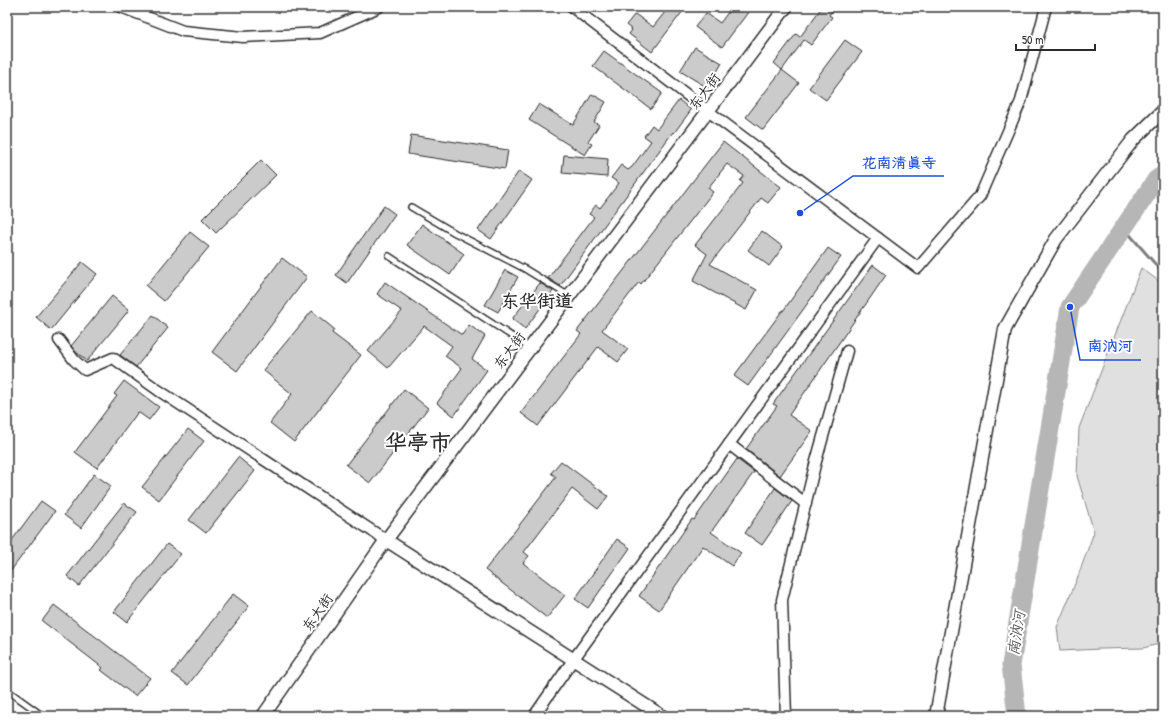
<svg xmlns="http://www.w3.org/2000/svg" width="1170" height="723" viewBox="0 0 1170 723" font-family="'Patrick Hand','LXGW WenKai TC',sans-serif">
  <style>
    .green { fill: #e0e0e0; stroke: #868686 }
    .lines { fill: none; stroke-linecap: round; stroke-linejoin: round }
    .stream { stroke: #7e7e7e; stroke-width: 3 }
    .river { stroke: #b6b6b6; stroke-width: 19 }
    .building { fill: #cbcbcb; stroke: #2b2b2b }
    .service-casing { stroke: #2b2b2b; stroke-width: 8 }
    .minor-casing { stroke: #2b2b2b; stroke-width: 13 }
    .tertiary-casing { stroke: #2b2b2b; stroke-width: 15 }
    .service { stroke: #fff; stroke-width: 5 }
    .minor { stroke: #fff; stroke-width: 10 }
    .tertiary { stroke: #fff; stroke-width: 12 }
    .labels { text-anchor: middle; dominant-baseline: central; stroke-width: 4; stroke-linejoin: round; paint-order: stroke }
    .street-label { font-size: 14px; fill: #2b2b2b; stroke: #fff }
    .water-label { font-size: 15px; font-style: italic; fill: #5c5c5c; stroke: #fff }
    .district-label { font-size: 18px; font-weight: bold; fill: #2b2b2b; stroke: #fff }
    .town-label { font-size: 22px; font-weight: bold; fill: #2b2b2b; stroke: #fff }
    .leader { fill: none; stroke: #1d4ed8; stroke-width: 1.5 }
    .callout-dot { fill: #1d4ed8; stroke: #fff; stroke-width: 1.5 }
    .callout-label { font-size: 15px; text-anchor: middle; font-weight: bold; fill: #1d4ed8; stroke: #fff; stroke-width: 4; stroke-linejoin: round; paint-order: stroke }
  </style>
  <rect width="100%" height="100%" fill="#fff"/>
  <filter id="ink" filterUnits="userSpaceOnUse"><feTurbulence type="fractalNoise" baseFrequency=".025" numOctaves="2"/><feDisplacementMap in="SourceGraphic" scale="8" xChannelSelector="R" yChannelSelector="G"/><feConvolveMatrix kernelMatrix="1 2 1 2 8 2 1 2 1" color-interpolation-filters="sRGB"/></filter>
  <g filter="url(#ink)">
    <path class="green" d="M1141,268L1163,284V643L1143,648L1101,649L1060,651L1057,627L1077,579L1094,532L1077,476L1079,428Z"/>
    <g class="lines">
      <path class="stream" d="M1124,228L1163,273"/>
      <path class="river" d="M1017,716L1011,665L1070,307L1156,180L1163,175"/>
    </g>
    <g class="building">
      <path d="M669,7H686L652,52L629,34L632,30L626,25L635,14L653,27Z"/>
      <path d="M732,7H752L722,47L695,27L706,13L720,23Z"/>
      <path d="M822,7H836L829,15L832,17L811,45L804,40L782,70L774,63L796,34L800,37Z"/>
      <path d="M845,40L862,52L826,100L809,88Z"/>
      <path d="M695,47L722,63L708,88L680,71Z"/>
      <path d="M604,51L662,93L651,109L593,66Z"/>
      <path d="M782,70L799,83L763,130L746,117Z"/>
      <path d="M592,94L606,102L594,122L599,125L588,142L592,144L585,155L529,120L539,104L573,125Z"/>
      <path d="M679,100L691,110L674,133L673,132L560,286L548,278L594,217L589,214L596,205L600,208L619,183L611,178L621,165L628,170L632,167L651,141L644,136L652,125L657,129Z"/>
      <path d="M411,135L508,150L505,169L408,154Z"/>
      <path d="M723,142L781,187L768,203L761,198L710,264L757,290L746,310L693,281L707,254L695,245L743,183L740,181L744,176L727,164L708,188L713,192L641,284L639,282L602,330L628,349L618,362L598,347L538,426L521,413L581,334L577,331Z"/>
      <path d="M564,155L608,159L607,177L562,173Z"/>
      <path d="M261,160L276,175L216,233L202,219Z"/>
      <path d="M519,171L532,180L491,239L478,230Z"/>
      <path d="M384,206L395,214L347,283L336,275Z"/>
      <path d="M422,224L464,254L450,275L407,245Z"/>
      <path d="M762,231L783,247L769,266L748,250Z"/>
      <path d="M190,232L209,247L164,301L146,286Z"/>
      <path d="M828,248L841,257L748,386L734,376L782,311H783Z"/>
      <path d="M282,258L307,277L237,371L212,352Z"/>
      <path d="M82,262L97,274L51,330L36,317Z"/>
      <path d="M873,265L886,275L789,415L812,431L780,476L746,449L777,406L773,404Z"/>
      <path d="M505,270L518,277L498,312L485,305Z"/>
      <path d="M385,282L462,335L469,325L485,336L472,359L487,370L454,416L437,403L462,368L445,356L452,346L424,326L388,368L368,351L402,311L377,294Z"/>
      <path d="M540,283L553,291L525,329L512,319Z"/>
      <path d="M112,296L129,310L87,361L75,351L71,346Z"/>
      <path d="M312,311L334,329L332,333L361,355L294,442L270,423L292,394L263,370Z"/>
      <path d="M153,315L168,328L136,367L120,355Z"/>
      <path d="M124,381L159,407L149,420L138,412L97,468L75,452L117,396L114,394Z"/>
      <path d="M404,389L428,408L370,483L346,465Z"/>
      <path d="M188,429L204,441L159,500L142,487Z"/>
      <path d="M238,457L255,471L206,533L189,520Z"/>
      <path d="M737,459L754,472L711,532L741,553L732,566L703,546L659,610L639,596L692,519L694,520Z"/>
      <path d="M561,461L608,496L598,509L572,489L524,552L529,556L523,563L565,595L547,618L485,570L556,477L551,473Z"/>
      <path d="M94,474L111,486L81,528L64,515Z"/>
      <path d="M775,488L792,501L762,545L745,533Z"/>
      <path d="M41,501L55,511L7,576V547Z"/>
      <path d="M124,503L137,512L79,586L67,576Z"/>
      <path d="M617,539L630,548L588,608L575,599Z"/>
      <path d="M167,544L181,554L127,622L114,612Z"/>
      <path d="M233,594L249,606L188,685L172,673Z"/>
      <path d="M54,605L150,678L135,696L101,670L103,668L42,621Z"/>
    </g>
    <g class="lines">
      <defs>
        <g id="service">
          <path d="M411,207L455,233L525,269L569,296"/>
          <path d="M389,256L530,348"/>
          <path d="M7,690L43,716"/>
        </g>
        <g id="minor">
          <path d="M121,7L183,31L243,37L320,33L379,7"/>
          <path d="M572,7L708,111L918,268L980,196L1021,101L1046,7"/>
          <path d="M59,340L74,360L85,370L113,358L158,390L386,540"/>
          <path d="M729,444L806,504"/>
          <path d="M534,716L573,660L878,238"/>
          <path d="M786,716L782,600L815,465L847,351"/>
        </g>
        <g id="tertiary">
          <path d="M386,540L662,716"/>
          <path d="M263,716L386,540L786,7"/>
          <path d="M936,716L1005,329L1056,239L1133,140L1163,111"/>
        </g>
      </defs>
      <use href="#service" class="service-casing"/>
      <use href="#minor" class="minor-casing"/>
      <use href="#tertiary" class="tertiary-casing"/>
      <use href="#service" class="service"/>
      <use href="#minor" class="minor"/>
      <use href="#tertiary" class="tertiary"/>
    </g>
  </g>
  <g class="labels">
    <g class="street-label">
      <text transform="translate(704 91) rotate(-53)">东大街</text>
      <text transform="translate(509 350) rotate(-53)">东大街</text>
      <text transform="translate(317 612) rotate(-55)">东大街</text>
    </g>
    <g class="water-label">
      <text transform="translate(1016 633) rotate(-81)">南汭河</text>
    </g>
    <g class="district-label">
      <text x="537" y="300">东华街道</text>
    </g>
    <g class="town-label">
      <text x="418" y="442">华亭市</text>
    </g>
  </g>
  <path class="leader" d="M800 213L853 176H944M1070 307L1080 360H1141"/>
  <g class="callout-dot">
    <circle cx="800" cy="213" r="4"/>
    <circle cx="1070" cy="307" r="4"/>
  </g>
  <g class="callout-label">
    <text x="899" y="168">花南清真寺</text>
    <text x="1110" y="351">南汭河</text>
  </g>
  <rect width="1170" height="723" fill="none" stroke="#fff" stroke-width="24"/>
  <rect x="12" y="12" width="1146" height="699" fill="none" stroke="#2b2b2b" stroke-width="1.5" filter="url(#ink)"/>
  <path d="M1016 44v6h79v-6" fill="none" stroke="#2b2b2b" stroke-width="2"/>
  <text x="1022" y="44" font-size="12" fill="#2b2b2b" stroke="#ffffff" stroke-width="3" paint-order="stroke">50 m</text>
</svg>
